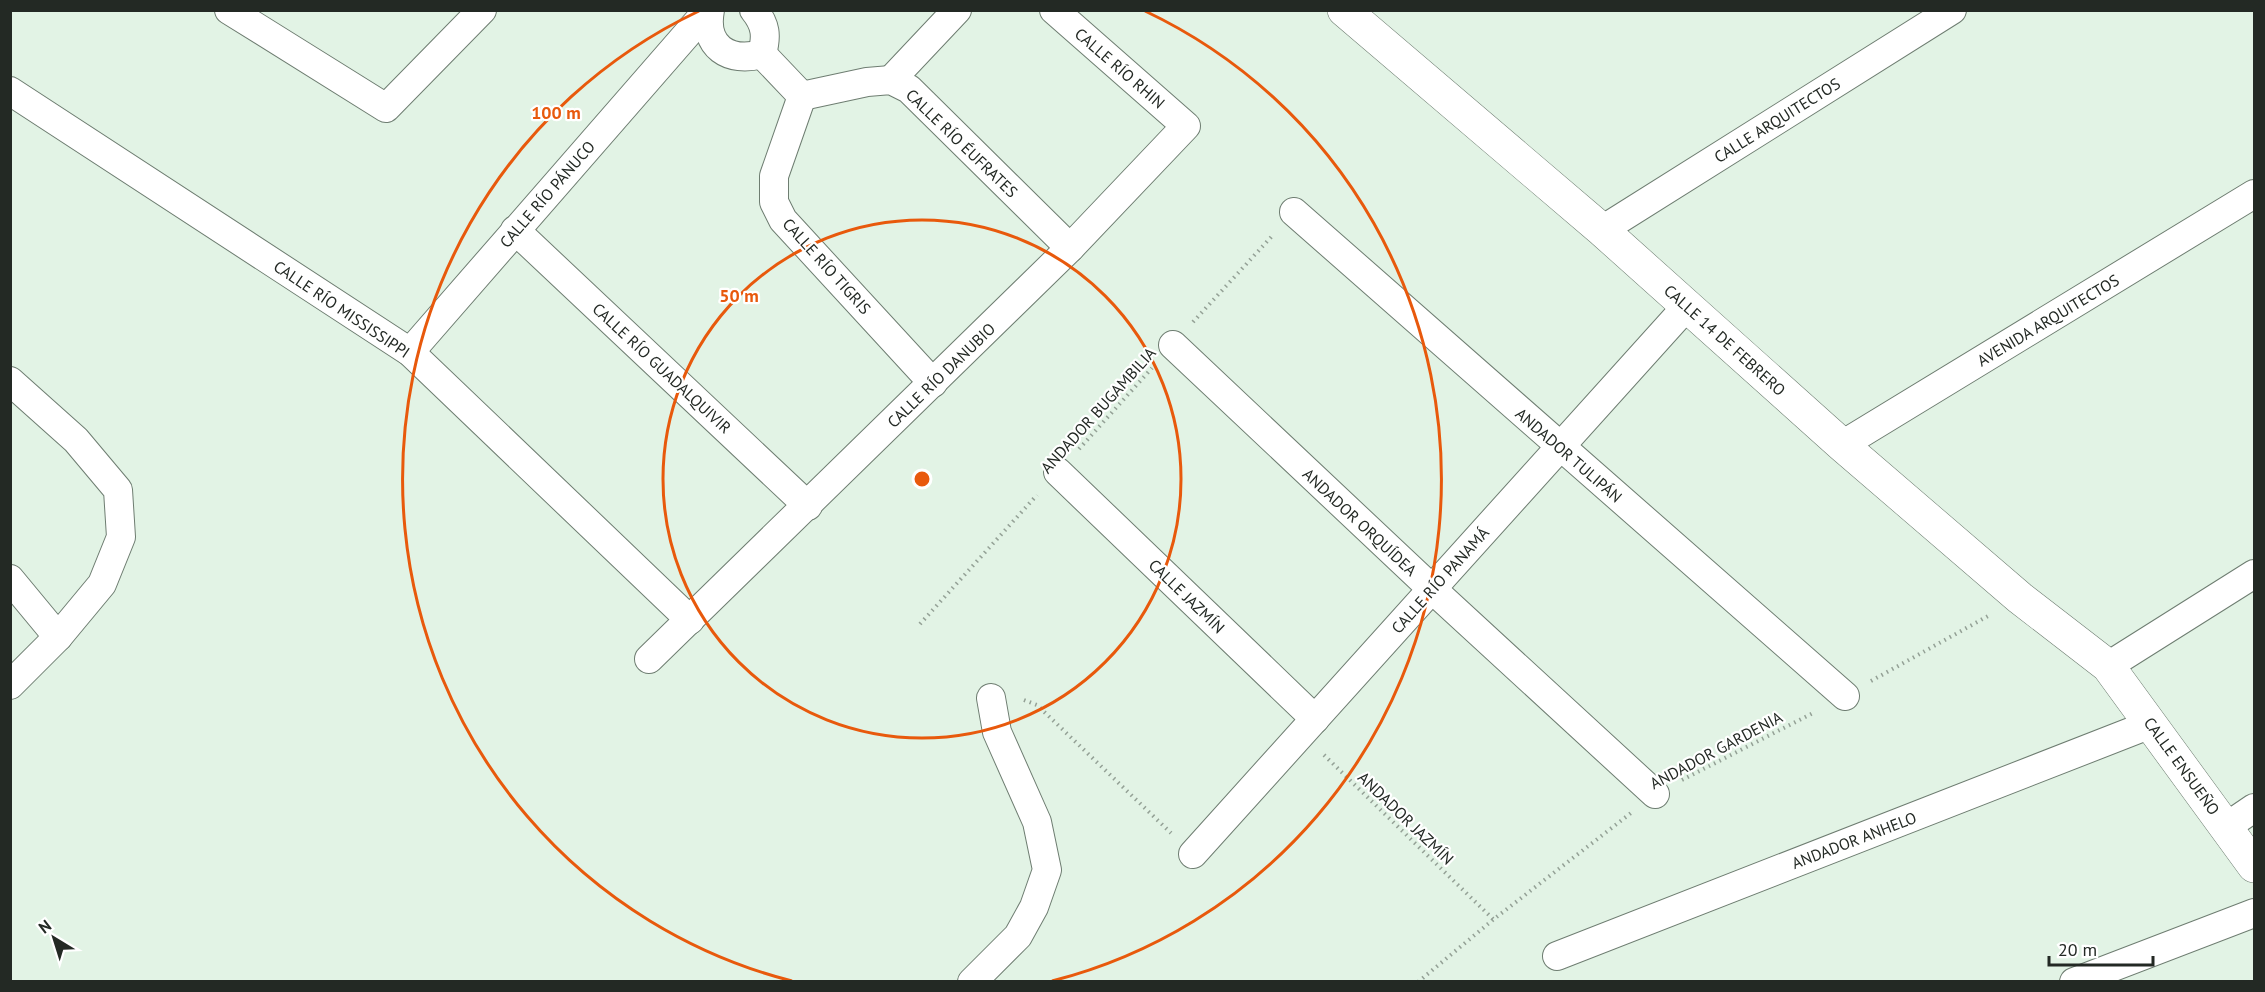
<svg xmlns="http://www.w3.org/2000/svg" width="2265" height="992" viewBox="0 0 2265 992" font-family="'PT Sans',sans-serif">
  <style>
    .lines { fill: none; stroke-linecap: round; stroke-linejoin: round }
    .street-casing { stroke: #6e7d71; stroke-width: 30 }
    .secondary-casing { stroke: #6e7d71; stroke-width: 34 }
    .path { stroke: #94a196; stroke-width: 4; stroke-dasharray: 1.5 4.5; stroke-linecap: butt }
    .street { stroke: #fff; stroke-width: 28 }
    .secondary { stroke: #fff; stroke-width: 33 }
    .ring { fill: none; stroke: #e8590c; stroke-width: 3 }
    .labels { text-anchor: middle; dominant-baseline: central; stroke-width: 4.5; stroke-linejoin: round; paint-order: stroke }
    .street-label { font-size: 16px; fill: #232924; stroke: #fff }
    .centre { fill: #e8590c; stroke: #fff; stroke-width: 3 }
    .ring-label { font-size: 18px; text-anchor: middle; font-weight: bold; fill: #e8590c; stroke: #fff; stroke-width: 4.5; stroke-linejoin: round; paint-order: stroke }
  </style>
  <rect width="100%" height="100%" fill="#e2f3e5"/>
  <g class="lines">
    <defs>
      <g id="street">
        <path d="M229,10L386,108L482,10"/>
        <path d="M710,10C703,47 729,63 762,54"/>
        <path d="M754,10C766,25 767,36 762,54"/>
        <path d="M762,54L802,96"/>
        <path d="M891,80L957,10"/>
        <path d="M10,91L410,352L690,620"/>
        <path d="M802,96L774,176V202L783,220L933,383"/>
        <path d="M802,96L867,82L891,80L909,89L1070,248"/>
        <path d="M1294,212L1845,696"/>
        <path d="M515,230L808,506"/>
        <path d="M1602,230L1952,10"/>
        <path d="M1173,345L1432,589L1655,794"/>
        <path d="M410,352L708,10"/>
        <path d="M10,381L76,440L118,490L121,537L102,584L58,637L10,685"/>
        <path d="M1842,445L2254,194"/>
        <path d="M1058,472L1315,719"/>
        <path d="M10,579L58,637"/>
        <path d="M649,659L1070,248L1186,126L1054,10"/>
        <path d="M2108,666L2254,574"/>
        <path d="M2226,827L2254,808"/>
        <path d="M1193,854L1687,306"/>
        <path d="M1557,956L2151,724"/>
        <path d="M972,982L1018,936L1034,907L1047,870L1037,822L997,732L991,698"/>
        <path d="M2074,982L2254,913"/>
      </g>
      <path id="secondary" d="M1344,10L1602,230L1842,445L2020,598L2108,666L2254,866"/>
    </defs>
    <use href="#street" class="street-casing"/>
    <use href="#secondary" class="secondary-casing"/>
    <g class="path">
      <path d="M1193,322L1273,235"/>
      <path d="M1079,449L1152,368"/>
      <path d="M920,624L1037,495"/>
      <path d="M1871,681L1988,616"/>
      <path d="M1024,700L1037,705L1171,833"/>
      <path d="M1324,755L1493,919"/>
      <path d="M1682,780L1815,712"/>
      <path d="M1418,982L1494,919L1631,813"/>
    </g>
    <use href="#street" class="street"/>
    <use href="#secondary" class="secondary"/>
  </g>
  <g class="ring">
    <circle cx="922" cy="479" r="259"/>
    <path d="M792 981A518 518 0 0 1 699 11M1145 11A518 518 0 0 1 1052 981"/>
  </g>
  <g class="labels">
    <g class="street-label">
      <text transform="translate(1120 68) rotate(41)">CALLE RÍO RHIN</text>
      <text transform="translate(1777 120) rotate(-32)">CALLE ARQUITECTOS</text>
      <text transform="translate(962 143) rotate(44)">CALLE RÍO ÉUFRATES</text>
      <text transform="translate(547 194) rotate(-49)">CALLE RÍO PÁNUCO</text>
      <text transform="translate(827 266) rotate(48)">CALLE RÍO TIGRIS</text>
      <text transform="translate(342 309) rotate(34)">CALLE RÍO MISSISSIPPI</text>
      <text transform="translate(2048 320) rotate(-31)">AVENIDA ARQUITECTOS</text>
      <text transform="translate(1725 340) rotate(42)">CALLE 14 DE FEBRERO</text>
      <text transform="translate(662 368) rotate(43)">CALLE RÍO GUADALQUIVIR</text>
      <text transform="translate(941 375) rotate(-44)">CALLE RÍO DANUBIO</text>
      <text transform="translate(1098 410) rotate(-48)">ANDADOR BUGAMBILIA</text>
      <text transform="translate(1569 455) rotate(41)">ANDADOR TULIPÁN</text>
      <text transform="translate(1360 522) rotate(43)">ANDADOR ORQUÍDEA</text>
      <text transform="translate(1440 580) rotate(-48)">CALLE RÍO PANAMÁ</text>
      <text transform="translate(1187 596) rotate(44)">CALLE JAZMÍN</text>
      <text transform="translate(1716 750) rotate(-28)">ANDADOR GARDENIA</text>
      <text transform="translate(2182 766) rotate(54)">CALLE ENSUEÑO</text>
      <text transform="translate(1406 818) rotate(44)">ANDADOR JAZMÍN</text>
      <text transform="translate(1854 840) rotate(-21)">ANDADOR ANHELO</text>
    </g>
  </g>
  <circle cx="922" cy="479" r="9" class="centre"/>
  <g class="ring-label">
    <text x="556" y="119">100 m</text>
    <text x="739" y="302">50 m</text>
  </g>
  <rect width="2265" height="992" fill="none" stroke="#232924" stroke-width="24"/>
  <g transform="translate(54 938) rotate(322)" stroke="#ffffff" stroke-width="4.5" paint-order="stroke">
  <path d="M0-4.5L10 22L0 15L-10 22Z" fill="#232924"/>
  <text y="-9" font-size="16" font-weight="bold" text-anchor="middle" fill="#232924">N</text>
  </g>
  <path d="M2049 956v9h104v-9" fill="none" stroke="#232924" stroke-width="3"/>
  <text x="2058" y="956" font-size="18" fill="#232924" stroke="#ffffff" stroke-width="4.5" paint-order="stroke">20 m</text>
</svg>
